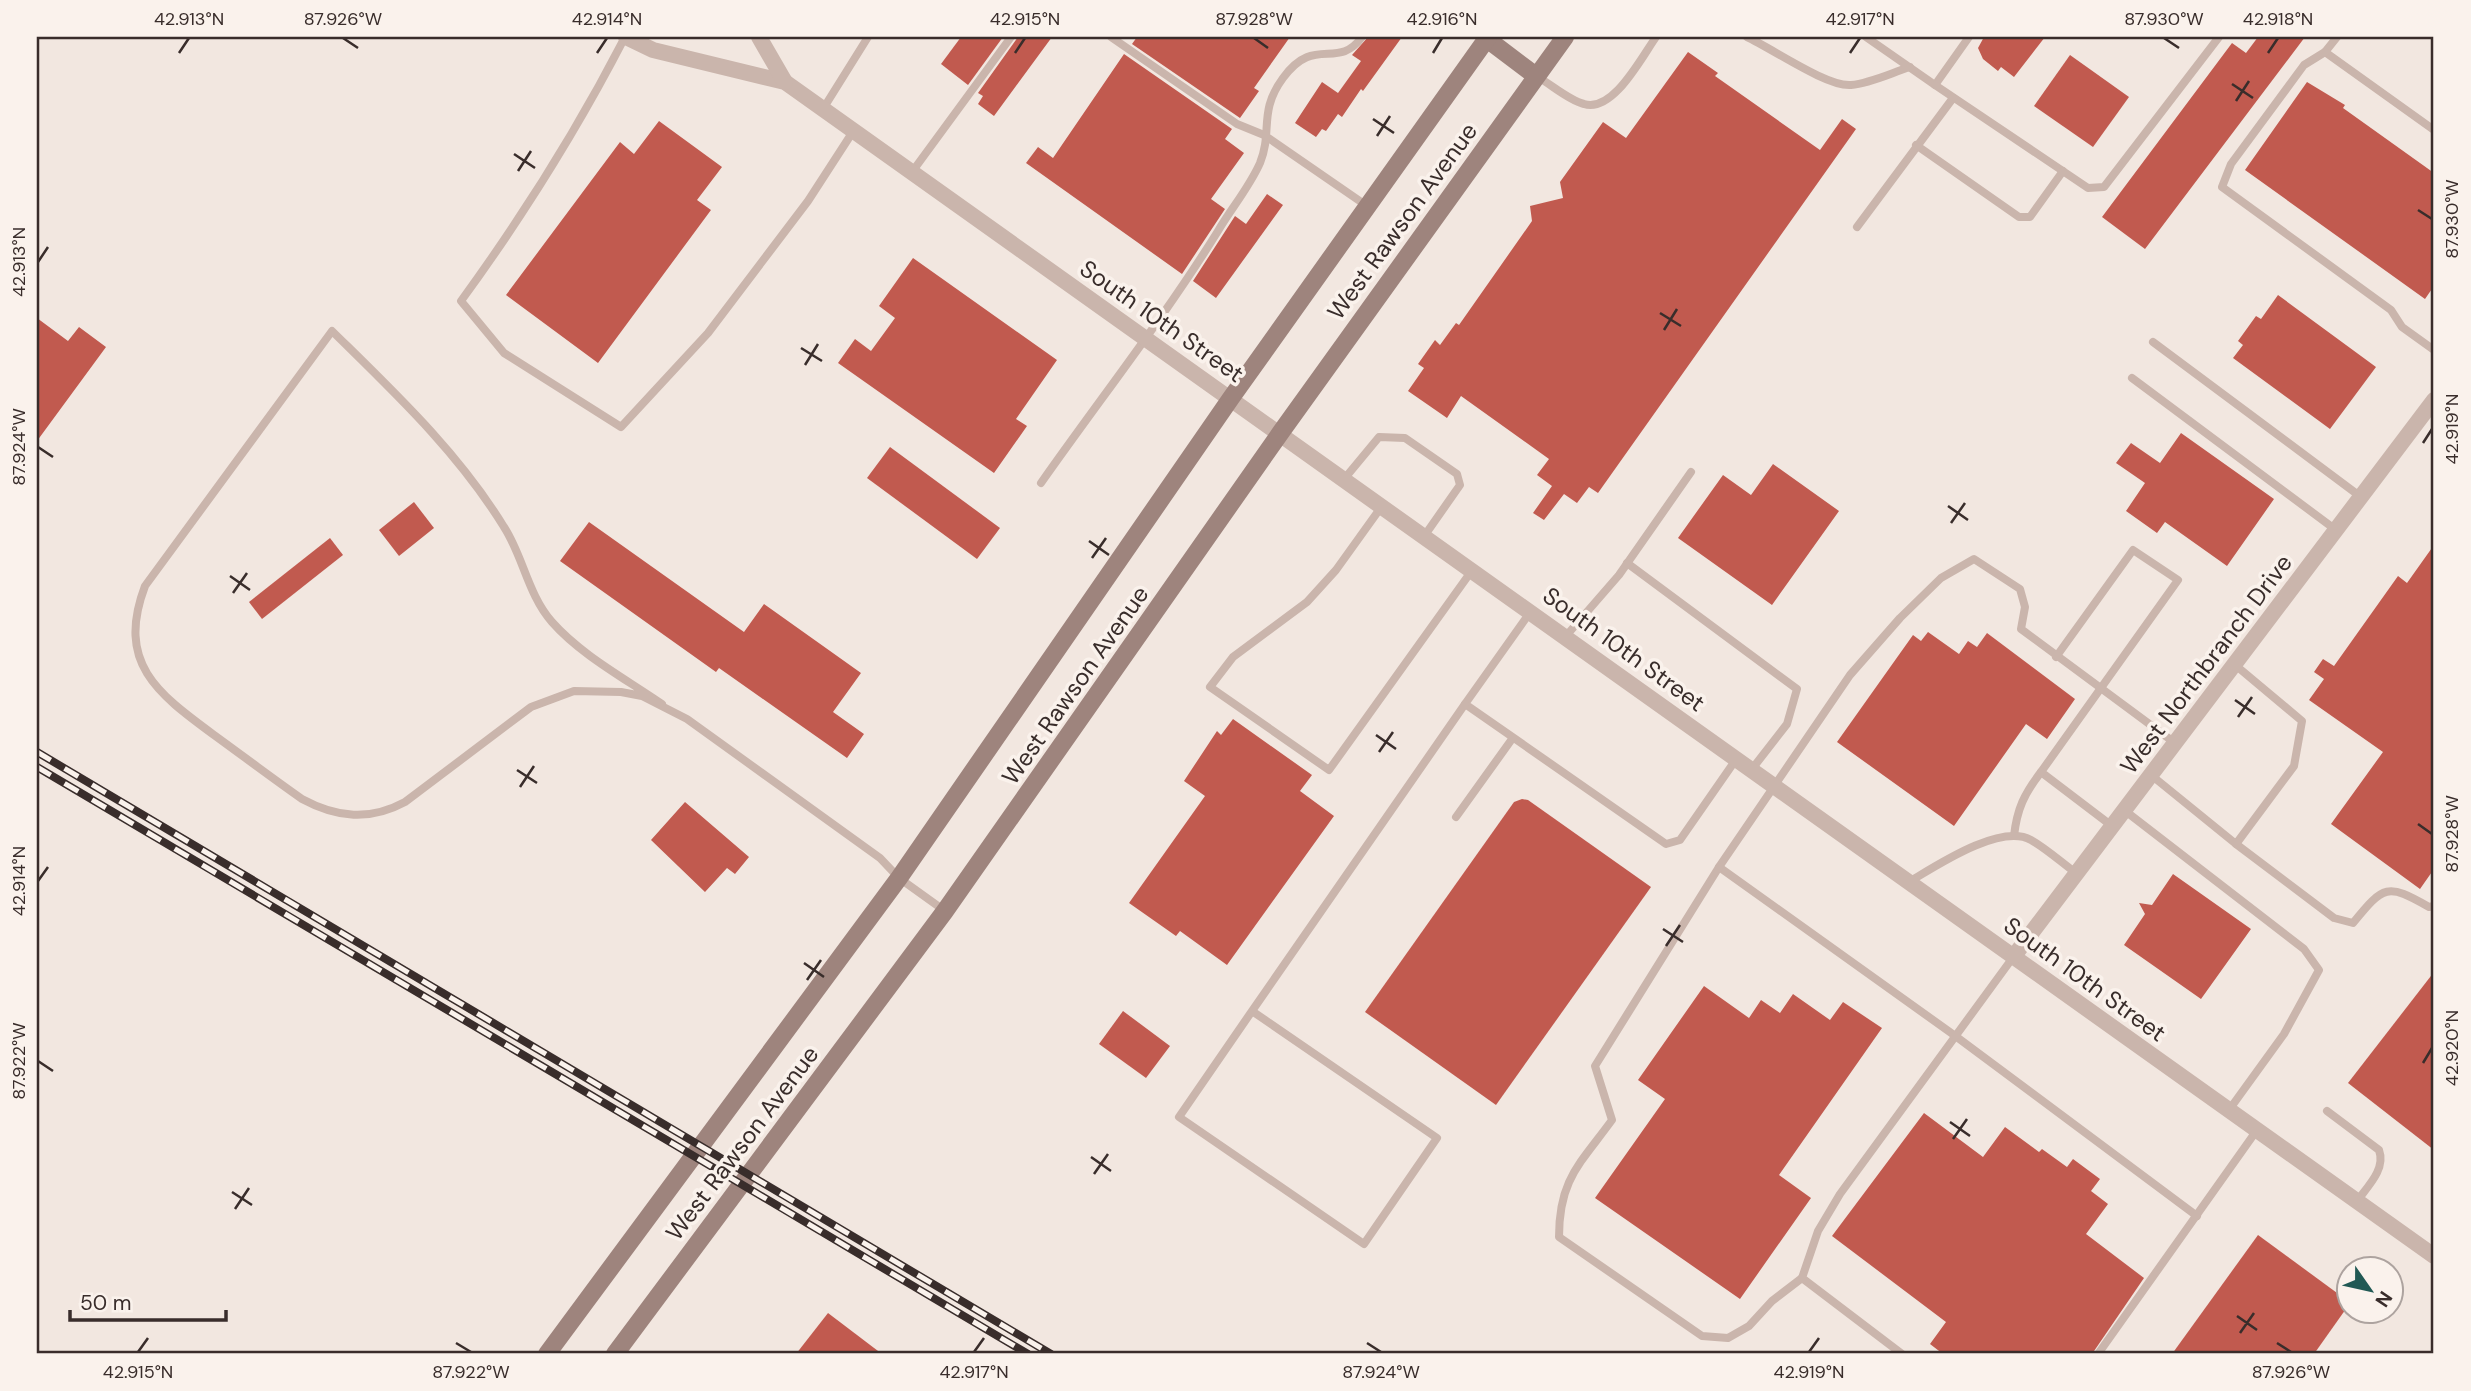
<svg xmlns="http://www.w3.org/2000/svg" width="2471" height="1391" viewBox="0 0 2471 1391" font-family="'DM Sans',sans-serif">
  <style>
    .building { fill: #c15a4f }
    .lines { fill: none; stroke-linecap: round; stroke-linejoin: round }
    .lane { stroke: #cab5ac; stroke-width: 8 }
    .street { stroke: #cab5ac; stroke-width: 16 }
    .secondary { stroke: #9e847d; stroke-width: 18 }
    .rail-casing { stroke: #392d2b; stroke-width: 8 }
    .rail { stroke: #faf2ec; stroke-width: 5; stroke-dasharray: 16; stroke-linecap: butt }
    .ticks { fill: none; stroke: #392d2b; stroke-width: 2.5 }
    .labels { text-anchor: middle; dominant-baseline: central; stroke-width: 7; stroke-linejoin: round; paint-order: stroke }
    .street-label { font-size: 24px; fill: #392d2b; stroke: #faf2ec }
    .neatline { fill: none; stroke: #392d2b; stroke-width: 2.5 }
    .ticks-label { font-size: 18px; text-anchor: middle; fill: #392d2b }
  </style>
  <rect width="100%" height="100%" fill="#f2e7e0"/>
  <g class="building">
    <path d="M961,37H1003L968,85L941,64Z"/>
    <path d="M1018,37H1052L994,116L978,104L983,96L978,93Z"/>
    <path d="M1137,37H1290L1254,88L1259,91L1240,118L1132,44Z"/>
    <path d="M1368,37H1402L1363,91L1361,89L1342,117L1338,114L1326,131L1322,129L1316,137L1295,123L1322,82L1338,93L1361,61L1352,55Z"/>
    <path d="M1984,37H2045L2014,77L2001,67L1998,71L1983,59L1978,48Z"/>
    <path d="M2258,37H2305L2145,249L2102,217L2232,43L2246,53Z"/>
    <path d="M1688,52L1718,73L1715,76L1820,150L1842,119L1856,129L1598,493L1589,487L1577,503L1564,494L1544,520L1533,513L1552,486L1537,475L1549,459L1461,396L1447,418L1408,391L1424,368L1418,364L1435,340L1440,345L1456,323L1459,325L1532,221L1530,206L1563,198L1560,182L1603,122L1626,138Z"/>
    <path d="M1124,54L1232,129L1225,139L1244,153L1211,199L1225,209L1182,274L1026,163L1038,147L1053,158Z"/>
    <path d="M2070,55L2129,97L2093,147L2034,106Z"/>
    <path d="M2307,82L2345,105L2343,108L2434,173V286L2425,299L2245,170Z"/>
    <path d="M659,121L722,167L697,200L711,210L598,363L506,295L620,142L634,154Z"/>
    <path d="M1267,194L1283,205L1216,298L1193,281L1235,216L1246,224Z"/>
    <path d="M913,258L1057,360L1016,419L1027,426L994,473L838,363L855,339L871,351L895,318L879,306Z"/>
    <path d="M2278,295L2376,367L2330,429L2233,358L2243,345L2238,341L2256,316L2261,319Z"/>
    <path d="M37,318L68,341L79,327L106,347L37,441Z"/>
    <path d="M2181,433L2274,499L2227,566L2165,522L2157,533L2126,511L2145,483L2116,463L2131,443L2160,463Z"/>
    <path d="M890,447L1000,528L977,559L867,478Z"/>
    <path d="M1773,464L1839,511L1772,605L1678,538L1723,475L1751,495Z"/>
    <path d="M414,502L434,528L399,556L379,530Z"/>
    <path d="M589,522L744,632L764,604L861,673L833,712L864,734L847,758L719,668L716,672L560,561Z"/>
    <path d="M330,538L343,555L262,619L249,602Z"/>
    <path d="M2434,545V869L2420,889L2331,824L2383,752L2309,700L2324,679L2314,672L2323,659L2334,666L2398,576L2407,583Z"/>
    <path d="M1928,632L1959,654L1968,641L1977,647L1987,633L2075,699L2047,739L2026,724L1954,826L1837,742L1913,635L1921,641Z"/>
    <path d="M1233,719L1312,775L1300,791L1334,816L1227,965L1180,931L1176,936L1129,903L1205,796L1184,781L1217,731L1221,735Z"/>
    <path d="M1522,799L1528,800L1651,887L1496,1105L1365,1012L1514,802Z"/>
    <path d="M685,802L749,857L735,874L727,868L705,892L651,840Z"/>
    <path d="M2173,874L2251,929L2201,999L2124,945L2145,914L2139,903L2152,905Z"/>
    <path d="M2434,972V1150L2348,1083Z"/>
    <path d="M1704,986L1749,1018L1761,1000L1780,1013L1793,994L1830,1020L1843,1002L1882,1028L1779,1175L1811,1198L1740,1299L1595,1198L1665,1099L1638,1080Z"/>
    <path d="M1123,1011L1170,1046L1146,1078L1099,1044Z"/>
    <path d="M1924,1113L1983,1157L2005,1127L2039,1152L2042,1149L2067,1167L2073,1159L2100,1179L2091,1191L2108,1204L2086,1234L2144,1278L2092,1354H1943L1930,1344L1946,1322L1832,1236Z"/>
    <path d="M2258,1235L2348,1301V1306L2314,1354H2172Z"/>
    <path d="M828,1313L882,1354H796Z"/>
  </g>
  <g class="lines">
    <g class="lane">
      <path d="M625,37C577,130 523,216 461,301L504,353L621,427L708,333L808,201L854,130"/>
      <path d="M1111,37L1237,124L1264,135L1367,206"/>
      <path d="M1747,37C1773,49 1827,87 1851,85C1871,83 1891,73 1910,67"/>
      <path d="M1866,37L1935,85L1969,37"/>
      <path d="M2337,37L2325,52L2434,130"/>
      <path d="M2325,52L2304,65L2231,164L2222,187L2391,310L2402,327L2434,350"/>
      <path d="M1536,76C1551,84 1568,100 1584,104C1613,113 1641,58 1656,37"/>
      <path d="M1935,85L2088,188L2104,187L2219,37"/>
      <path d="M823,109L868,37"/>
      <path d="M1916,145L2019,217H2030L2063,171"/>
      <path d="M912,172L1011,37"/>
      <path d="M1857,227L1953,98"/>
      <path d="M2153,342L2361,497"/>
      <path d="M2132,378L2336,530"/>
      <path d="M1345,478L1379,437L1405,438L1457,474L1460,485L1425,535"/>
      <path d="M1041,483C1100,399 1164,318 1218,231C1231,209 1250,186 1260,163C1273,131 1258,112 1283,78C1315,34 1337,71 1362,37"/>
      <path d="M1382,506L1336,570L1307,602L1233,657L1210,687L1329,770L1473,569"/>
      <path d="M1627,563L1797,689L1787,724L1752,769"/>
      <path d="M1531,611L1465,704L1666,844L1680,840L1737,758"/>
      <path d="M1566,636L1619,575L1691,472"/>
      <path d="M2056,657L2133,550L2178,580L2041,772L2112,826"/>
      <path d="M662,704C626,679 581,655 552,622C528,595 523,556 504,527C458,452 394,392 332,331L145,586C116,663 157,693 214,735C243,756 272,778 302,799C337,818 370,821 405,802L531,707L574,691L621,692L642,696L687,719L880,858L899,878L945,911"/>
      <path d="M2151,775L2236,844L2294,766L2302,721L2234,664"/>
      <path d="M2124,810L2304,949L2319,970L2284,1034L2229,1110"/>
      <path d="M1456,817L1512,739"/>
      <path d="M2014,836C2017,809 2024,794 2041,772"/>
      <path d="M2236,844L2334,918L2353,923C2384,885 2387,883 2429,907L2434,906"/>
      <path d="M1719,867L1954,1035L2197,1216"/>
      <path d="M1909,882C1936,866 2000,823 2031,840C2047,849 2062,863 2076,873"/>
      <path d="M1252,1011L1179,1117L1364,1244L1437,1138L1252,1011L1465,704"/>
      <path d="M2327,1111L2379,1150C2386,1169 2368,1186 2357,1201"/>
      <path d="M1802,1278L1772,1301L1749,1326L1728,1338L1702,1336L1559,1237C1559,1179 1580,1164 1612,1120L1595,1066L1719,867L1850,675L1900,618L1941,578L1974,559L2020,589L2025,607L2021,629L2175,743"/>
      <path d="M1902,1354L1802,1278L1818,1231L1840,1194L2014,956"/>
      <path d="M2098,1354L2257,1130"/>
    </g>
    <g class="street">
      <path d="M626,37L653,50L785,82L2434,1256"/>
      <path d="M759,37L785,82"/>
      <path d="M2014,956L2434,400"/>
    </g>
    <g class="secondary">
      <path d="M1487,39L1536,76"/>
      <path d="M547,1354L899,878L1231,398L1488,37"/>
      <path d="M615,1354L945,911L1281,432L1565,37"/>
    </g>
    <defs>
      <g id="rail">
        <path d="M37,752L1051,1354"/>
        <path d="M37,767L1028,1354"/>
      </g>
    </defs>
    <use href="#rail" class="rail-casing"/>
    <use href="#rail" class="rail"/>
  </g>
  <path class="ticks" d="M343,38L358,48M1254,38L1268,48M2164,38L2179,48M179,53L189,38M597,53L607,38M1015,53L1025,38M1433,53L1442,38M1850,53L1860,38M2268,53L2278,38M2232,84L2253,98M2236,101L2249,81M1373,119L1394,133M1377,136L1390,116M514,154L535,168M518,171L531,151M2418,210L2432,219M38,262L48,247M1660,313L1681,326M1664,330L1677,309M801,348L822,361M805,365L818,344M2423,443L2432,429M38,447L53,457M1948,506L1968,520M1951,523L1965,503M1089,541L1109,555M1092,558L1106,538M230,576L250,590M233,593L247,573M2235,700L2255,714M2238,717L2252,697M1376,735L1396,749M1379,752L1393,732M517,770L537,783M520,787L534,766M2418,824L2432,834M38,881L48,867M1663,929L1683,942M1666,946L1680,925M804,963L824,977M807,980L821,960M38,1061L53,1071M2423,1063L2432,1048M1950,1122L1970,1136M1953,1139L1967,1119M1091,1157L1111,1171M1094,1174L1108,1154M232,1192L252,1205M235,1209L249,1188M2237,1316L2257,1330M2240,1333L2254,1313M456,1343L471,1352M1367,1343L1381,1352M2277,1343L2291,1352M138,1352L148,1338M974,1352L984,1338M1809,1352L1819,1338"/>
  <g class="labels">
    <g class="street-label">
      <text transform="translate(1402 221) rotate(-54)">West Rawson Avenue</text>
      <text transform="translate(1162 321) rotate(35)">South 10th Street</text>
      <text transform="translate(1624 649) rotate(36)">South 10th Street</text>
      <text transform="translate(2206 664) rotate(-53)">West Northbranch Drive</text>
      <text transform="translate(1075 685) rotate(-55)">West Rawson Avenue</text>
      <text transform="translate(2085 979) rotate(36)">South 10th Street</text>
      <text transform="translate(742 1143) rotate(-53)">West Rawson Avenue</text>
    </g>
  </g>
  <rect width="2471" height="1391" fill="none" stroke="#faf2ec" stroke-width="77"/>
  <g transform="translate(2370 1290) rotate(124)"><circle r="33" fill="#faf2ec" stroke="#ada39f" stroke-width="2"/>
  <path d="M0-5L12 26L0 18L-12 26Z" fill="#215954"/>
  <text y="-10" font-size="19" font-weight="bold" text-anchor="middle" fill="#392d2b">N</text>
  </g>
  <path d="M70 1310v10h156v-10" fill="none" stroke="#392d2b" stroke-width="3.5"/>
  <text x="80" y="1310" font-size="21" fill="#392d2b" stroke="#faf2ec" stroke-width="5" paint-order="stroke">50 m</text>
  <rect x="38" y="38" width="2394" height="1314" class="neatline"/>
  <g class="ticks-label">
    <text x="189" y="25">42.913°N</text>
    <text x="343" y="25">87.926°W</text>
    <text x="607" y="25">42.914°N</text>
    <text x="1025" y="25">42.915°N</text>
    <text x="1254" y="25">87.928°W</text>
    <text x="1442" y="25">42.916°N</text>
    <text x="1860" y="25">42.917°N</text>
    <text x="2164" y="25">87.930°W</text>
    <text x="2278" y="25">42.918°N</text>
    <text transform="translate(2452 219) rotate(-90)" y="6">87.930°W</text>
    <text transform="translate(19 262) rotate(-90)" y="6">42.913°N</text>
    <text transform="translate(2452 429) rotate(-90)" y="6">42.919°N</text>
    <text transform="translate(19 447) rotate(-90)" y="6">87.924°W</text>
    <text transform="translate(2452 834) rotate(-90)" y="6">87.928°W</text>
    <text transform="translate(19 881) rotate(-90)" y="6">42.914°N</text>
    <text transform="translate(2452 1048) rotate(-90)" y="6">42.920°N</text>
    <text transform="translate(19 1061) rotate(-90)" y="6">87.922°W</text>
    <text x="138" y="1378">42.915°N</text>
    <text x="471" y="1378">87.922°W</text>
    <text x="974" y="1378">42.917°N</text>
    <text x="1381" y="1378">87.924°W</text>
    <text x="1809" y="1378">42.919°N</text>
    <text x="2291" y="1378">87.926°W</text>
  </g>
</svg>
